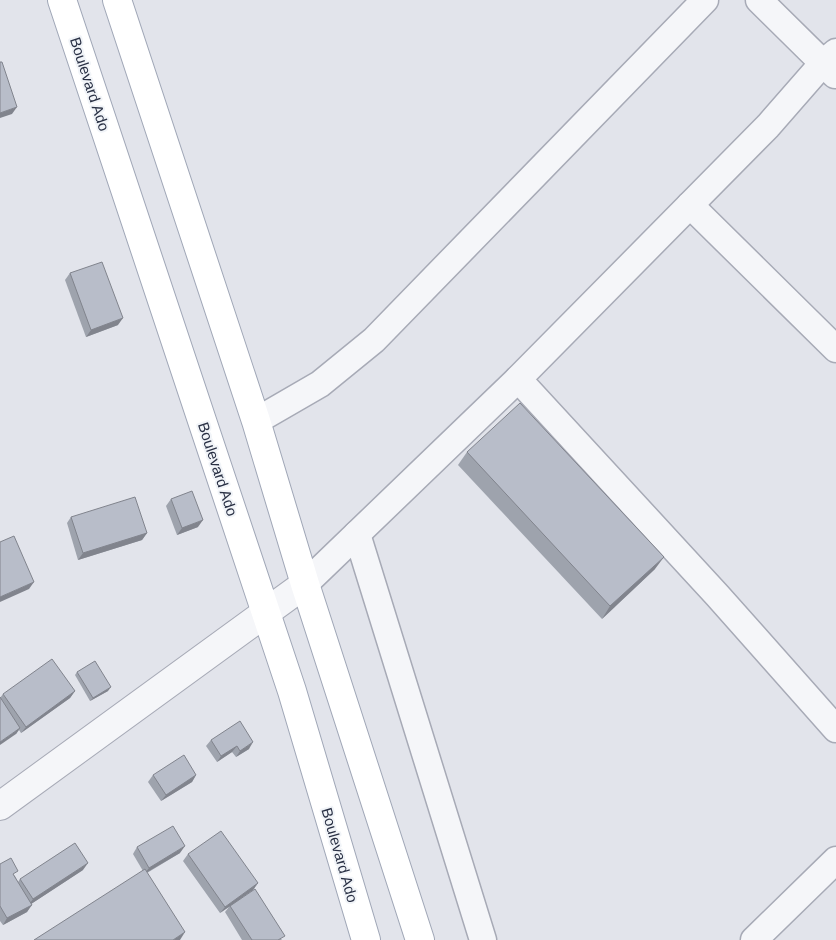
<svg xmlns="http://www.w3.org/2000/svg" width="836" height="940" viewBox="0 0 836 940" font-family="Arial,sans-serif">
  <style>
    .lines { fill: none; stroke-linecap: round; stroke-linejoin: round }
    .minor-casing { stroke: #a7aab6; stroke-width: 29 }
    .tertiary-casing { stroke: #a7aab6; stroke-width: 30 }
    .primary-casing { stroke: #a0a7b7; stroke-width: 30 }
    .minor { stroke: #f5f6f9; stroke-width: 26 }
    .tertiary { stroke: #f5f6f9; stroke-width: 28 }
    .primary { stroke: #fff; stroke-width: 28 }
    .wall { fill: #9ea3ad }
    .shaded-wall { fill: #81848d }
    .building { fill: #b8bdc9; stroke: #81848d }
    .labels { text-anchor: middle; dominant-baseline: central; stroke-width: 4; stroke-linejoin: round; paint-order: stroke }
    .street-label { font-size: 15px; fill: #293044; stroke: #f1f4f8 }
  </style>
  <rect width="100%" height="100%" fill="#e2e4eb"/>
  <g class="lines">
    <defs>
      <g id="minor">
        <path d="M759,0L835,75"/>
        <path d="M690,205L836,349"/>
        <path d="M518,379L717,595L836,729"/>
        <path d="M256,421L320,384L374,340L705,0"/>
        <path d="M357,534L483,940"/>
        <path d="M305,584L518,379L768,126L823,63L836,52"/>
        <path d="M754,940L836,860"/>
      </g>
      <path id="tertiary" d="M0,806L305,584"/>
      <g id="primary">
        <path d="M62,0L292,691L366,940"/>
        <path d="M117,0L256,421L305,584L420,940"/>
      </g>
    </defs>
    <use href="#minor" class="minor-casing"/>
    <use href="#tertiary" class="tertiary-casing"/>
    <use href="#primary" class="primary-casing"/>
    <use href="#minor" class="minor"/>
    <use href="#tertiary" class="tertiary"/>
    <use href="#primary" class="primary"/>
  </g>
  <g class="wall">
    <path d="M70,273L118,325L86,337L65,280Z"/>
    <path d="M467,452L655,569L602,619L458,465Z"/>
    <path d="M171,499L198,527L177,535L166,506Z"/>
    <path d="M71,517L147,533L142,540L78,560L67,523Z"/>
    <path d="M77,672L108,691L90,701L75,675Z"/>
    <path d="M75,691L70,698L21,733L19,730L16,734L0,698L3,694Z"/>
    <path d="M211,740L249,749L236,757L232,752L217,762L206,746Z"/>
    <path d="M153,775H196L192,782L161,801L148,782Z"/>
    <path d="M137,847L180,853L147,873L143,871L133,854Z"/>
    <path d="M188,854L258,883L253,890L241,898L282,940H242L225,912L229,907L220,913L183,861Z"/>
    <path d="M0,864L15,876L18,882L20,879L83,870L31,904L27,912L3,925L0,921Z"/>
  </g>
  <g class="shaded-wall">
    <path d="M17,107L12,114L0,118V113Z"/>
    <path d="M123,318L118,325L86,337L91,330Z"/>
    <path d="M203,520L198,527L177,535L182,528Z"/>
    <path d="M147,533L142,540L78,560L83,553Z"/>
    <path d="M664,557L655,569L602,619L610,606Z"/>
    <path d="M34,582L29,589L0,602V597Z"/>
    <path d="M111,687L108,691L90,701L93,698Z"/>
    <path d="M75,691L70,698L21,733L26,727Z"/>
    <path d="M20,728L16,734L0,745V742Z"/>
    <path d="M253,742L249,749L236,757L240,751Z"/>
    <path d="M237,746L232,752L217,762L221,756Z"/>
    <path d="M196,775L192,782L161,801L166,795Z"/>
    <path d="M185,846L180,853L144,874L149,868Z"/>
    <path d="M88,863L83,870L28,906L33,899Z"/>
    <path d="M258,883L253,890L220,913L225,907Z"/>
    <path d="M32,905L27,912L3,925L7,918Z"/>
    <path d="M185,932L180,940H173Z"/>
  </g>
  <g class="building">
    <path d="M0,62H2L17,107L0,113Z"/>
    <path d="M102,262L123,318L91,330L70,273Z"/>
    <path d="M520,403L664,557L610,606L467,452Z"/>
    <path d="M192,491L203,520L182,528L171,499Z"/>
    <path d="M135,497L147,533L83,553L71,517Z"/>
    <path d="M14,536L34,582L0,597V542Z"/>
    <path d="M52,659L75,691L26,727L3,694Z"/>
    <path d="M95,661L111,687L93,698L77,672Z"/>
    <path d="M0,697L20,728L0,742Z"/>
    <path d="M240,721L253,742L240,751L237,746L221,756L211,740Z"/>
    <path d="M184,755L196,775L166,795L153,775Z"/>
    <path d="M173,826L185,846L149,868L137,847Z"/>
    <path d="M221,831L258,883L225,907L188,854Z"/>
    <path d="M75,843L88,863L33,899L20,879Z"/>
    <path d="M11,858L18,871L13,874L32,905L7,918L0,906V864Z"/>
    <path d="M145,869L185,932L173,940H34Z"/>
    <path d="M255,889L285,936L278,940H252L230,906Z"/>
  </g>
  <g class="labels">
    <g class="street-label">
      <text transform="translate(90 84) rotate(72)">Boulevard Ado</text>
      <text transform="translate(218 469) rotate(72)">Boulevard Ado</text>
      <text transform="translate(340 855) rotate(74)">Boulevard Ado</text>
    </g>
  </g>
</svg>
